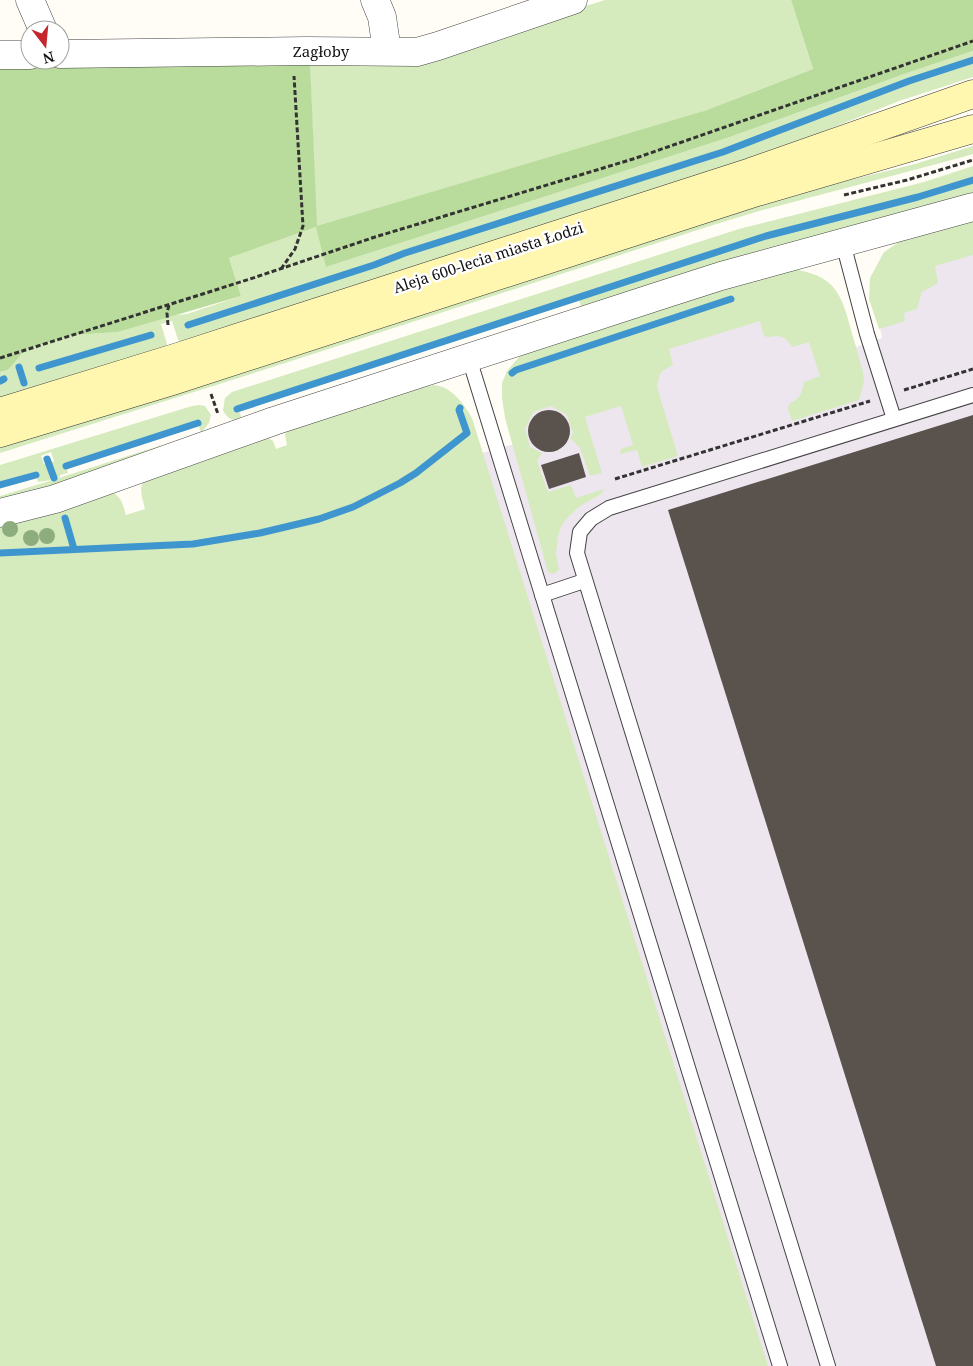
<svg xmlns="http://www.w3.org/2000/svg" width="973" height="1366" viewBox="0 0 973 1366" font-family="'Noto Serif',serif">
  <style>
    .industrial { fill: #eee6ef }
    .green { fill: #d5ebbd }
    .forest { fill: #b9dc9c }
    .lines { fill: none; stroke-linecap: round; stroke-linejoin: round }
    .stream { stroke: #3f96cf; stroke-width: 7 }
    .building { fill: #5a524d }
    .lane-casing { stroke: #444; stroke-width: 16 }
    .street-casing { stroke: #444; stroke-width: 29 }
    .secondary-casing { stroke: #333; stroke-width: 29 }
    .path { stroke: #333; stroke-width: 3; stroke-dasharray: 5 2.5; stroke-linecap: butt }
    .lane { stroke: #fff; stroke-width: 14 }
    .street { stroke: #fff; stroke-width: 28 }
    .secondary { stroke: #fff6b0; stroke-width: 28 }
    .tree { fill: #8dad7f }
    .labels { text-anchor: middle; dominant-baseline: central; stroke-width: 5; stroke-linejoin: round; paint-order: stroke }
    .street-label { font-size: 15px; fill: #111; stroke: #fff }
  </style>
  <rect width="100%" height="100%" fill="#fffdf5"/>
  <path class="industrial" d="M973,227V1366H752L468,457L521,442L507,387L765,282L853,337L856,347L882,338L880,327L889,278Z"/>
  <g class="green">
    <path d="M605,0H791L813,69L704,111L326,267L727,138L910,72L973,51V77L899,101L757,158L186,344L178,340L172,321L161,324L167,344L164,351L0,402V372L8,370L26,349L74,335L118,332L175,315L187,314L241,296L229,258L316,227L310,61L496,34Z"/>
    <path d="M973,146V154L963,157L759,211L713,225L248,375L0,453V445L682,228L822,187L915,164Z"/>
    <path d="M973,166V196L582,309L577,295L238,407L242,420C233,421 227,419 223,410L225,398L232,392L739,229L924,182Z"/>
    <path d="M973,219V255L935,266L938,283L922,292L917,309L904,313L905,321L879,329L869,299L870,278L884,252L899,242Z"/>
    <path d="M798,270C836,277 842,296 851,330C855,344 859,358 863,372L864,382L859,400L792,421L788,409L789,404C799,399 802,394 804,382L820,376L809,342L793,347L784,338L778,336L767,337L764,336L760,321L669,349L673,365L664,370L660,374L657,387L678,456L642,467L637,450L620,454L621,449L633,445L621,406L585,417L602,473L590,476L580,448L570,438L573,433L567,415L551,406L533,412L525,429L530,447L542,453L537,461L548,492L571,485L576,498L604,489L601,494L580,506L569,516L562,525L558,536L556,554L559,570L553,574L548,572L505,418L502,398V383L507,371L519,357L531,350L783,271Z"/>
    <path d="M434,385C451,386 464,404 472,418L768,1366H0V526L113,493C122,497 123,506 126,515L145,509C143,499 138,489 144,480L188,463L268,438L273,441L276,449L287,445L285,435L287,431L412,389Z"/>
    <path d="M199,405L205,406L211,415L209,423L201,433L197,420L65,464L68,473L60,475V477L56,478L51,462L54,461L51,452L41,456L44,464H46L51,480L38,482L35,472L0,483V465L192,406Z"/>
    <path d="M162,445L71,480L0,499V496L43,483Z"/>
  </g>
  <path class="forest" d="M791,0H973V51L910,72L727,138L326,267L316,227L229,258L241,296L118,332L74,335L26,349L8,370L0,372V66L310,61L317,226L704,111L813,69Z"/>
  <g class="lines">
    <g class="stream">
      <path d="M188,325L374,265L405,253L723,152L909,81L973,60"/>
      <path d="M19,367L24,383"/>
      <path d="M39,368L151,335"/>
      <path d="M512,373L516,370L731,299"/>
      <path d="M0,381L4,379"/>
      <path d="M237,409L766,236L918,197L973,180"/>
      <path d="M47,459L54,478"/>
      <path d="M66,466L198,423"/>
      <path d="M0,485L36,475"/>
      <path d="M65,518L74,549"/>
      <path d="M0,553L193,544L260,533L319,519L353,507L400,483L416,473L467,433L459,410L460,408"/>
    </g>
  </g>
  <g class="building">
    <circle cx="549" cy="431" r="21"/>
    <path d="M973,415V1366H936L668,510Z"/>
    <path d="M579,453L586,477L549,489L541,465Z"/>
  </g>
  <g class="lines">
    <defs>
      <g id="lane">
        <path d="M843,243L867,334L894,419"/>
        <path d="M469,358L780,1366"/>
        <path d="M542,595L584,581"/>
        <path d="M828,1366L577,553L580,532L591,519L609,508L973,395"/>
      </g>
      <g id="street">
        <path d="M30,0L43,30"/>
        <path d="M375,0L382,17L387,51"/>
        <path d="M60,54L306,51L417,52L438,46L573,0"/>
        <path d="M0,55H30"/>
        <path d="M0,513L55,499L274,421L668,293L721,276L973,207"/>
      </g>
      <g id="secondary">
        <path d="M0,412L178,357L751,172L973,94"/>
        <path d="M0,433L172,381L757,192L973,129"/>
      </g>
    </defs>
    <use href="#lane" class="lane-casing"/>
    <use href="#street" class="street-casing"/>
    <use href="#secondary" class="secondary-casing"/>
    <g class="path">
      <path d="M844,195L907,180L973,160"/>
      <path d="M281,269L295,249L303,226L294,76"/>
      <path d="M168,325L167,313L169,305"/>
      <path d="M0,358L250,279L375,237L633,159L973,41"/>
      <path d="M904,390L973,369"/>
      <path d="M211,394L218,414"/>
      <path d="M615,479L870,401"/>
    </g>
    <use href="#lane" class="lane"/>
    <use href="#street" class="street"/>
    <use href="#secondary" class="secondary"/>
  </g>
  <g class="tree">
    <circle cx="10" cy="529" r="8"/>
    <circle cx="47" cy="536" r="8"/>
    <circle cx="31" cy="538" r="8"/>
  </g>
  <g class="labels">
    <g class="street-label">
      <text x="321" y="51">Zagłoby</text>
      <text transform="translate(488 257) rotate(-18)">Aleja 600-lecia miasta Łodzi</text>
    </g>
  </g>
  <g transform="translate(45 45) rotate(164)"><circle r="24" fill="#ffffff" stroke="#a0a0a0"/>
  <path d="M0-4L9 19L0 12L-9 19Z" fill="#c4262e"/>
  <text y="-8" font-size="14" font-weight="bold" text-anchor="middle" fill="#111111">N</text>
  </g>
</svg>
